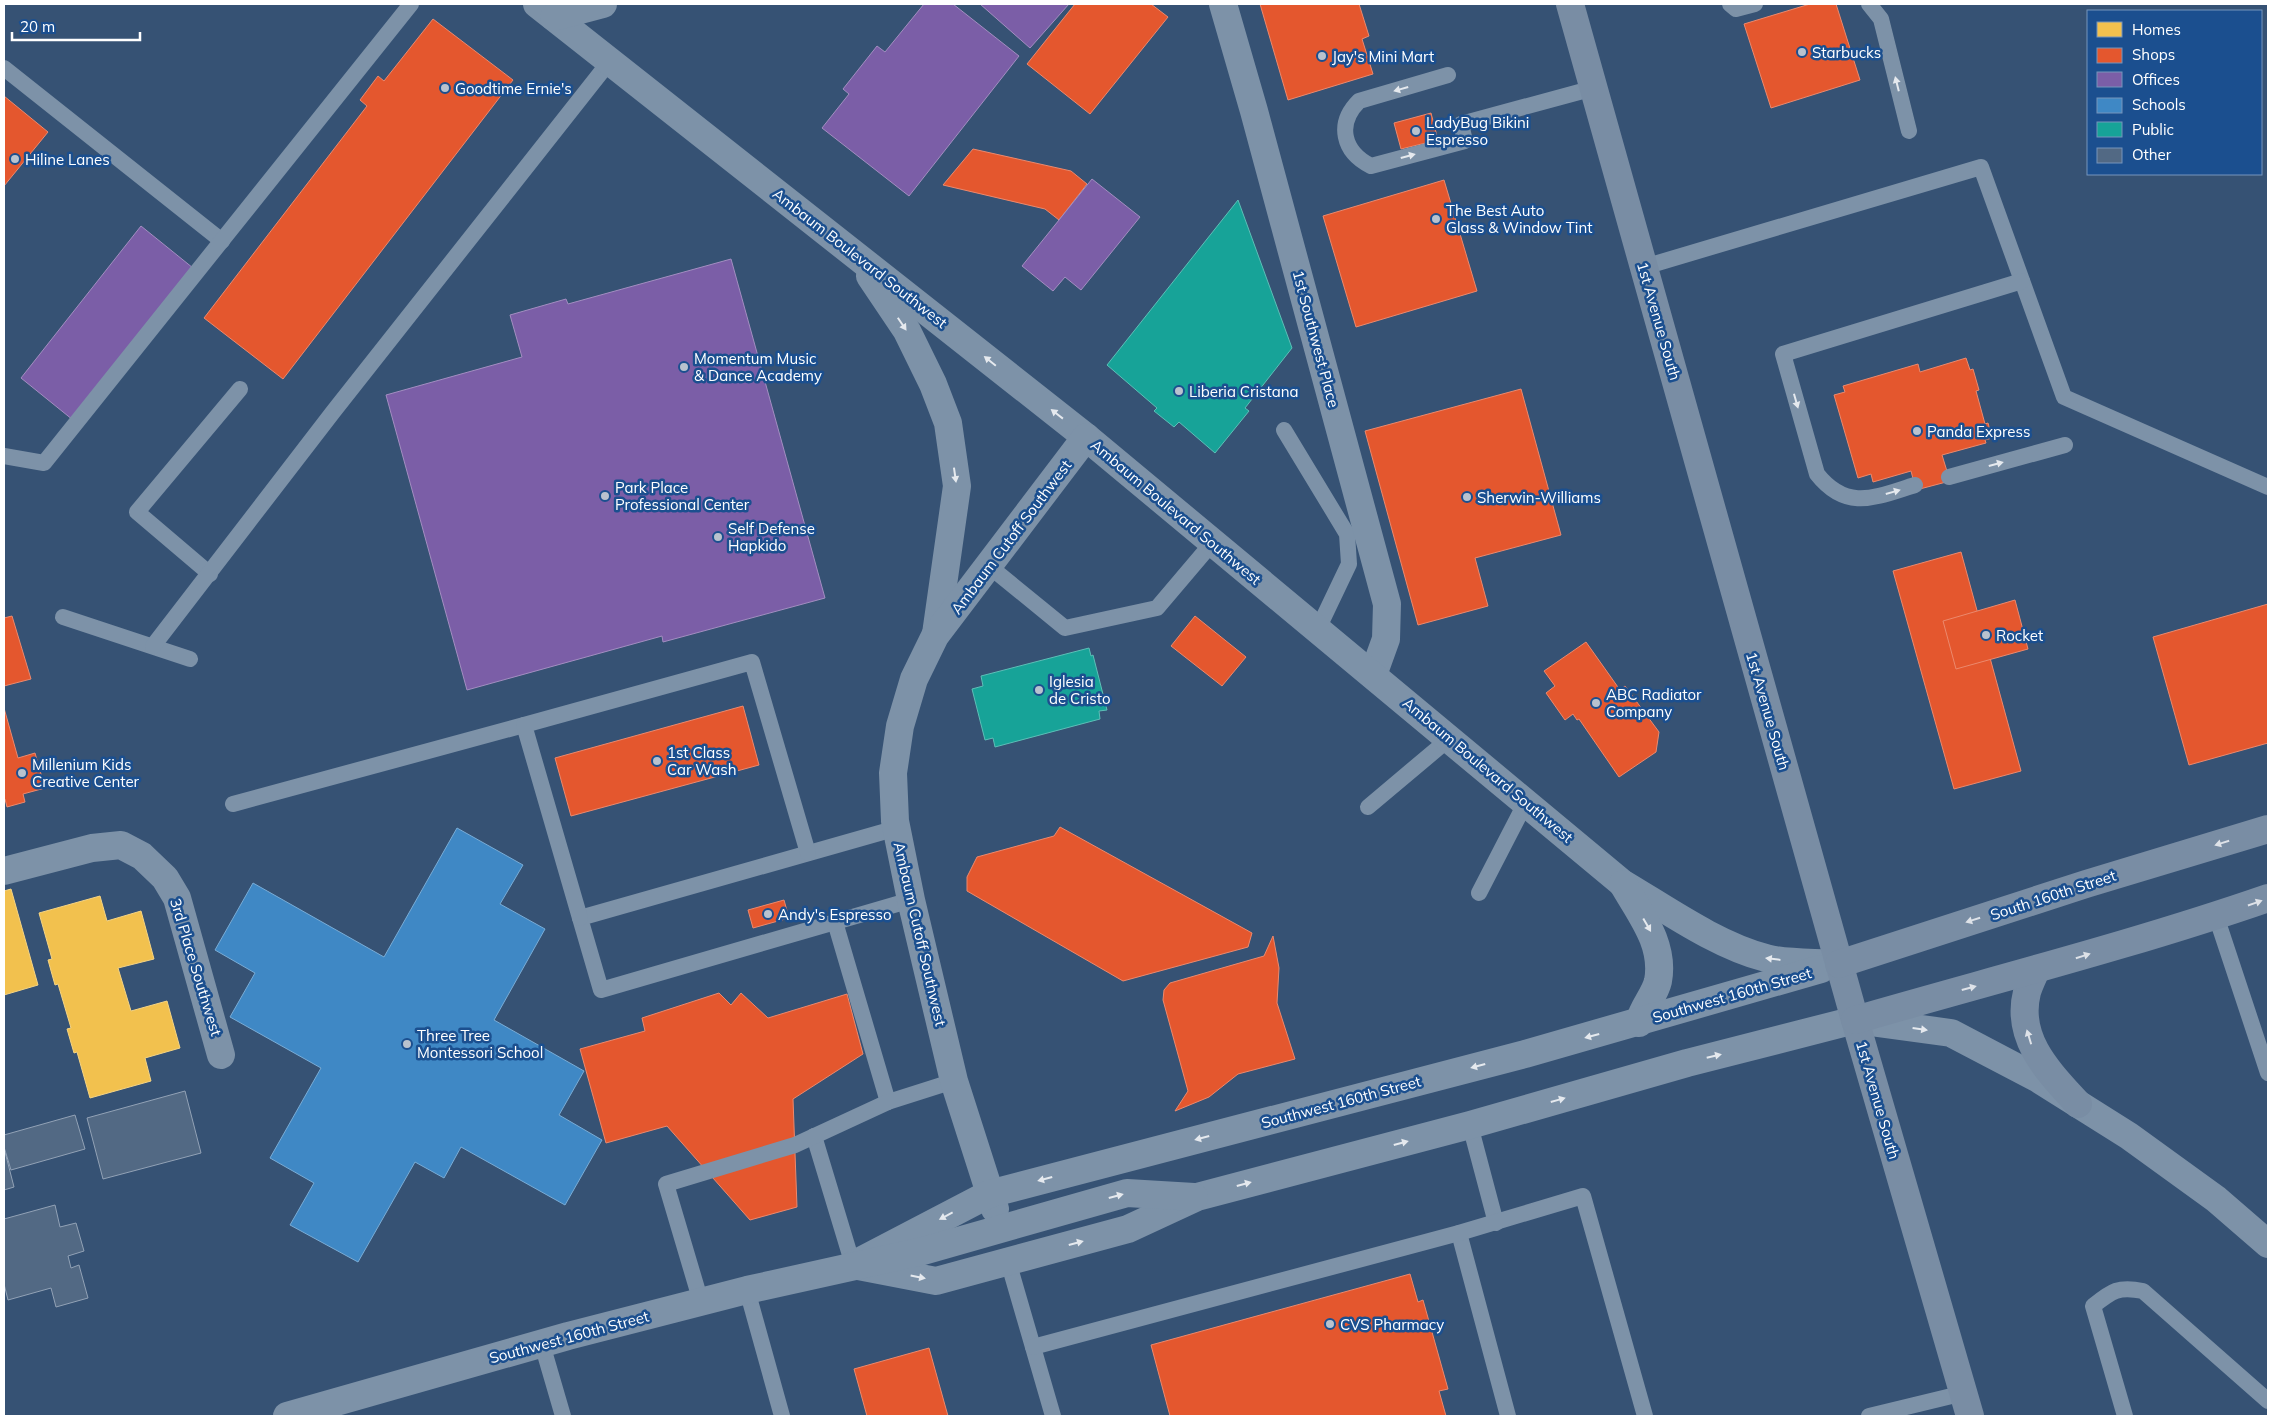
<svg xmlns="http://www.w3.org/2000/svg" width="2272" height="1420" viewBox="0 0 2272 1420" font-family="Mulish,sans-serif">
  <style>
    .homes { fill: #f2c14e; stroke: #f6d483 }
    .shops { fill: #e4572e; stroke: #ec896d }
    .offices { fill: #7b5ea7; stroke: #a38ec1 }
    .schools { fill: #3f88c5; stroke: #79acd6 }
    .public { fill: #17a398; stroke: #5dbfb7 }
    .building { fill: #526984; stroke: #92a2b6 }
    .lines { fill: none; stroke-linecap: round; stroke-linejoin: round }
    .service { stroke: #7d92a8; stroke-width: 16 }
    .minor { stroke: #7d92a8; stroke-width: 28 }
    .tertiary { stroke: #7d92a8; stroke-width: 28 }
    .secondary { stroke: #798da4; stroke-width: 28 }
    .oneway { fill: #e5e9ee }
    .oneway2 { fill: #dee2e8 }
    .poi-dot { fill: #b9c2ce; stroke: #1b4f8f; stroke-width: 2 }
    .labels { text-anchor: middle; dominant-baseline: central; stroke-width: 5; stroke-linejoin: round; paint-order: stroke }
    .poi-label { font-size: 15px; fill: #fff; stroke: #1b4f8f; text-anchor: start }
    .street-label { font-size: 15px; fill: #fff; stroke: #1b4f8f }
  </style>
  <rect width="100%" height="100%" fill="#365274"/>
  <g class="homes">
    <path d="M11,889L38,985L4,995V891Z"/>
    <path d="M100,896L107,921L141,911L154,959L118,968L131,1011L167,1001L180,1048L145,1058L151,1081L90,1098L77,1052L74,1053L67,1029L71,1028L58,984L55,985L48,960L52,959L39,913Z"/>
  </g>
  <g class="shops">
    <path d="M1075,4H1151L1168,17L1090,114L1027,64Z"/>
    <path d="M1260,4H1359L1369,36L1362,39L1373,74L1288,100Z"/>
    <path d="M1810,4H1836L1860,80L1771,108L1744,24Z"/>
    <path d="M433,19L513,80L283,379L204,318L367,106L360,100L378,76L384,81Z"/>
    <path d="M4,96L48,132L4,186Z"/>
    <path d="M1431,113L1438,140L1401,149L1394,123Z"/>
    <path d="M973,149L1071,171L1087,184L1059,220L1045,209L943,185Z"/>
    <path d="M1444,180L1477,291L1356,327L1323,216Z"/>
    <path d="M1966,358L1970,370L1973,369L1979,390L1976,391L1985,424L1988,423L1992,438L1985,440L1986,443L1942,455L1950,481L1916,490L1911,471L1873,482L1871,474L1858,478L1834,395L1845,392L1843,386L1918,364L1920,372Z"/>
    <path d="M1521,389L1561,535L1475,558L1488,606L1418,625L1365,431Z"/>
    <path d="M1961,552L2021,771L1954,789L1893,571Z"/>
    <path d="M2015,600L2028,649L1956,669L1943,621Z"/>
    <path d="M2268,604V743L2189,765L2153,637Z"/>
    <path d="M12,616L31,679L4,686V618Z"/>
    <path d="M1195,616L1246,657L1222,686L1171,646Z"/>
    <path d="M1586,642L1620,690L1625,686L1659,732L1656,752L1619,777L1579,719L1577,720L1573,714L1565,720L1546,693L1555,686L1544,671Z"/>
    <path d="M743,706L759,765L571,816L555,758Z"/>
    <path d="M4,708L18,758L35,753L45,788L23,794L25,802L7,807L5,799L4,800Z"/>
    <path d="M1060,827L1252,933L1248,947L1123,981L967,891V877L977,857L1054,836Z"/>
    <path d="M784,900L789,918L753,928L748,910Z"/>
    <path d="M1273,936L1279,968L1277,1003L1295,1059L1238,1074L1209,1097L1175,1111L1188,1091L1163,1000L1164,990L1170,983L1264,956Z"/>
    <path d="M719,993L731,1005L741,993L768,1018L847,994L863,1054L793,1099L797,1207L750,1220L667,1126L606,1143L580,1049L645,1031L642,1018Z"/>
    <path d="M1410,1274L1418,1302L1423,1300L1448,1389L1439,1391L1446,1416H1170L1151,1345Z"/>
    <path d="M929,1348L948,1416H867L854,1369Z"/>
  </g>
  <g class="offices">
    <path d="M924,4H953L1019,56L909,196L822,128L849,94L843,89L877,46L885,52Z"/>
    <path d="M980,4H1069L1030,48Z"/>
    <path d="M1092,179L1140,217L1081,290L1065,277L1053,291L1022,266Z"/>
    <path d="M141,226L193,268L73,420L21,378Z"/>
    <path d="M731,259L825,598L663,642L662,636L467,690L386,395L522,357L510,315L566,299L568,304Z"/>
  </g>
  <path class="schools" d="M457,828L523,865L500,904L545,929L494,1020L584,1071L559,1115L602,1140L565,1205L461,1147L444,1178L415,1162L358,1262L290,1225L314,1183L270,1158L321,1068L230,1017L255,973L215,950L253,883L384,957Z"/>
  <g class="public">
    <path d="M1238,200L1292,348L1245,408L1249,411L1215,453L1179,422L1174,427L1154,411L1157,408L1107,365Z"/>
    <path d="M1089,648L1091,656L1093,655L1107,710L1099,711L1100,719L995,747L993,738L985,740L972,689L983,686L981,676Z"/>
  </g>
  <g class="building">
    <path d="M185,1091L201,1153L103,1179L87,1118Z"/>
    <path d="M75,1115L85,1149L11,1170L4,1147V1135Z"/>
    <path d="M4,1148L14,1187L4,1190Z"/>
    <path d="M55,1205L60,1227L76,1223L84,1251L68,1256L71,1268L79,1265L88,1298L56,1307L51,1288L8,1300L4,1284V1219Z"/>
  </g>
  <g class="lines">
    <g class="service">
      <path d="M1730,4L1736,9L1755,4"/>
      <path d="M1869,4L1881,19L1909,131"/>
      <path d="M4,68L222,241"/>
      <path d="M1448,75L1359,101C1336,124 1343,152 1371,166L1465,141L1461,124L1594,88"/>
      <path d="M1644,267L1981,167L2064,397L2268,487"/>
      <path d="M1284,430L1347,534L1349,564L1318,629"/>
      <path d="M4,456L44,463L411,4"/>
      <path d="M1949,477L2065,445"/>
      <path d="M1915,485C1876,497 1847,512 1817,474L1783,354L2022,281"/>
      <path d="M989,566L1065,628L1157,608L1213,542"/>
      <path d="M210,574L137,512L240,389"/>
      <path d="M63,617L190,659"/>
      <path d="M153,646L333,412L610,61"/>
      <path d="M233,804L524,725"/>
      <path d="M1368,807L1450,738"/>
      <path d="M897,828L580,918L601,990L911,900"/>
      <path d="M1479,893L1526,802"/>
      <path d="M2216,916L2268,1073"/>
      <path d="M580,918L524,725L752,662L808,853"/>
      <path d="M835,922L888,1102"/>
      <path d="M1470,1125L1496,1223"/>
      <path d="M814,1136L853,1265"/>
      <path d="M1459,1233L1508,1416"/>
      <path d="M1008,1261L1053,1416"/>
      <path d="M747,1290L782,1416"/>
      <path d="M701,1302L666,1184L795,1145L888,1102L954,1081"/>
      <path d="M542,1344L563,1416"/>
      <path d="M1033,1347L1459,1233L1583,1196L1645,1416"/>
      <path d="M1869,1416L1964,1393"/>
      <path d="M2125,1416L2093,1306C2112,1291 2118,1286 2143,1291L2268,1401"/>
    </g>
    <g class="minor">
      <path d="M1223,4L1254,111L1387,604L1386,639L1373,675"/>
      <path d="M4,871L92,848L121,845L142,856L165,878L177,898L221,1055"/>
    </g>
    <g class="tertiary">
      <path d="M537,4L1086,437L1622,883C1666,909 1716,945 1766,958C1785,964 1818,962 1839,964"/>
      <path d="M554,17L603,4"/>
      <path d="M870,276L907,331L933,384L948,423L957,486L936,634"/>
      <path d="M1623,884C1640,914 1665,944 1658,981C1655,995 1642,1008 1639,1023"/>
      <path d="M995,1209L954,1081L911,900L895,821L893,773L900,726L914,679L935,636L1086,437"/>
      <path d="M853,1265L936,1281L1128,1229L1197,1197L1470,1125L1687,1063L1855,1020L1951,1033L2037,1078L2129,1136L2216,1199L2268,1244"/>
      <path d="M853,1265L989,1194L1525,1054L1821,969"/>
      <path d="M287,1416L568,1336L747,1290L923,1251L1127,1193L1194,1197"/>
    </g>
    <g class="secondary">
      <path d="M1570,4L1855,1020L1970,1416"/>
      <path d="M1839,964L2086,884L2268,829"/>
      <path d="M2036,970C2033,977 2029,985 2027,992C2015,1039 2049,1072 2078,1104"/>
      <path d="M1855,1020C1993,980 2132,945 2268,898"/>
    </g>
  </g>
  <defs><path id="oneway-solid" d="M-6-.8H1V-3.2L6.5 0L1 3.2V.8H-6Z" transform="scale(1.25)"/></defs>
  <g class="oneway">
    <use href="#oneway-solid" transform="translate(1897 84) rotate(-104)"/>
    <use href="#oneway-solid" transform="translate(1401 89) rotate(164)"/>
    <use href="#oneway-solid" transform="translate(1408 156) rotate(-15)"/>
    <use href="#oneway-solid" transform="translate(902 324) rotate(56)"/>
    <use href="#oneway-solid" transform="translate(990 361) rotate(-141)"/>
    <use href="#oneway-solid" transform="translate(1796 401) rotate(74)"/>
    <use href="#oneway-solid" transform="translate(1057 414) rotate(-142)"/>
    <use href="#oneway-solid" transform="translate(1996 464) rotate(-15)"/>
    <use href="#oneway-solid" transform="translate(955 475) rotate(82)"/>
    <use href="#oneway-solid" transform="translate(1893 492) rotate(-16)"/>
    <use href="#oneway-solid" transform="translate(1647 925) rotate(60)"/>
    <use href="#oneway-solid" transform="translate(1773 959) rotate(-173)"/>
    <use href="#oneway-solid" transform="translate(1920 1029) rotate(8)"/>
    <use href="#oneway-solid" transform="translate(1592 1036) rotate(165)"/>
    <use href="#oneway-solid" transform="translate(1714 1056) rotate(-13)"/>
    <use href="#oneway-solid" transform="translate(1478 1066) rotate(165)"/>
    <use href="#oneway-solid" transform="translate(1558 1100) rotate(-16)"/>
    <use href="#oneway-solid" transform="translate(1202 1138) rotate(165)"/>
    <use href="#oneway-solid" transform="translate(1401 1143) rotate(-15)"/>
    <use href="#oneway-solid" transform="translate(1045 1179) rotate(165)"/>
    <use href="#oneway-solid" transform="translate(1244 1184) rotate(-15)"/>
    <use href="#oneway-solid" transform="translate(1116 1196) rotate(-15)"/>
    <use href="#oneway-solid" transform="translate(946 1216) rotate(152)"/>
    <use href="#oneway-solid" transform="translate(1076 1243) rotate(-15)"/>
    <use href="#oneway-solid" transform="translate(918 1277) rotate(11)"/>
  </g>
  <g class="oneway2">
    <use href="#oneway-solid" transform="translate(2222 843) rotate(163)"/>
    <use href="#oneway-solid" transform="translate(2255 903) rotate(-19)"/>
    <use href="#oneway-solid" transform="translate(1973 920) rotate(162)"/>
    <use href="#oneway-solid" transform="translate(2083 956) rotate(-17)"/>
    <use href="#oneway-solid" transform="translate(1969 988) rotate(-15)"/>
    <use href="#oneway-solid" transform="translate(2029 1037) rotate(-107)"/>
  </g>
  <g class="poi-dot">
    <circle cx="1802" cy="52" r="5"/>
    <circle cx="1322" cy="56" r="5"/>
    <circle cx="445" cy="88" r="5"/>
    <circle cx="1416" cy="131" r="5"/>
    <circle cx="15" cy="159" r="5"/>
    <circle cx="1436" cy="219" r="5"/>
    <circle cx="684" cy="367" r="5"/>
    <circle cx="1179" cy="391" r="5"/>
    <circle cx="1917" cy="431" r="5"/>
    <circle cx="605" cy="496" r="5"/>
    <circle cx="1467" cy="497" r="5"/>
    <circle cx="718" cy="537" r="5"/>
    <circle cx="1986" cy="635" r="5"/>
    <circle cx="1039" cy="690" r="5"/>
    <circle cx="1596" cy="703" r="5"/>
    <circle cx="657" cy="761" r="5"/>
    <circle cx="22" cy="773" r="5"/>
    <circle cx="768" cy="914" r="5"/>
    <circle cx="407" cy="1044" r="5"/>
    <circle cx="1330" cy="1324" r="5"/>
  </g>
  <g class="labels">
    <g class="poi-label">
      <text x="1812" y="52">Starbucks</text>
      <text x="1332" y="56">Jay's Mini Mart</text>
      <text x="455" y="88">Goodtime Ernie's</text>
      <text x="1426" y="122">LadyBug Bikini<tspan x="1426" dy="17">Espresso</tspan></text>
      <text x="25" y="159">Hiline Lanes</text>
      <text x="1446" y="210">The Best Auto<tspan x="1446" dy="17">Glass &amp; Window Tint</tspan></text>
      <text x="694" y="358">Momentum Music<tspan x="694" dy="17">&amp; Dance Academy</tspan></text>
      <text x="1189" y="391">Liberia Cristana</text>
      <text x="1927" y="431">Panda Express</text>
      <text x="615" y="487">Park Place<tspan x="615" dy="17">Professional Center</tspan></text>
      <text x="1477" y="497">Sherwin-Williams</text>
      <text x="728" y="528">Self Defense<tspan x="728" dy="17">Hapkido</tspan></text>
      <text x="1996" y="635">Rocket</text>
      <text x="1049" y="681">Iglesia<tspan x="1049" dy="17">de Cristo</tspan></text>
      <text x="1606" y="694">ABC Radiator<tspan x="1606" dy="17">Company</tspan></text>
      <text x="667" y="752">1st Class<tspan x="667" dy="17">Car Wash</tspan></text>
      <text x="32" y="764">Millenium Kids<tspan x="32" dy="17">Creative Center</tspan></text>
      <text x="778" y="914">Andy's Espresso</text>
      <text x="417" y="1035">Three Tree<tspan x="417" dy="17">Montessori School</tspan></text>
      <text x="1340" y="1324">CVS Pharmacy</text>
    </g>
    <g class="street-label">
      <text transform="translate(860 258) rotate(38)">Ambaum Boulevard Southwest</text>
      <text transform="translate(1659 321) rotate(74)">1st Avenue South</text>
      <text transform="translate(1316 339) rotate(75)">1st Southwest Place</text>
      <text transform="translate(1176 512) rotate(40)">Ambaum Boulevard Southwest</text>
      <text transform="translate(1011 537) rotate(-53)">Ambaum Cutoff Southwest</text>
      <text transform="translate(1768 711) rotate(74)">1st Avenue South</text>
      <text transform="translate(1488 770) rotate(40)">Ambaum Boulevard Southwest</text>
      <text transform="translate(2053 895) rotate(-18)">South 160th Street</text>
      <text transform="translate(920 934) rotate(77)">Ambaum Cutoff Southwest</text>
      <text transform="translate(196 967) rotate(73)">3rd Place Southwest</text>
      <text transform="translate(1732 995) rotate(-16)">Southwest 160th Street</text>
      <text transform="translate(1878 1100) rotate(74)">1st Avenue South</text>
      <text transform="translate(1341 1102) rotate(-15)">Southwest 160th Street</text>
      <text transform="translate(569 1337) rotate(-15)">Southwest 160th Street</text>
    </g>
  </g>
  <rect width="2272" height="1420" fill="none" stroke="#ffffff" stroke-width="10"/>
  <rect x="2087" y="10" width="175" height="165" fill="#1b4f8f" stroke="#7695bc"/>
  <rect x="2097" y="22" width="25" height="15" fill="#f2c14e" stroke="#7695bc"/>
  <text x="2132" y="35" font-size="15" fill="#ffffff">Homes</text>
  <rect x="2097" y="48" width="25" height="15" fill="#e4572e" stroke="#7695bc"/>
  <text x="2132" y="60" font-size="15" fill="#ffffff">Shops</text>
  <rect x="2097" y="72" width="25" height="15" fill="#7b5ea7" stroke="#7695bc"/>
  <text x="2132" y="85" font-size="15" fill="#ffffff">Offices</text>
  <rect x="2097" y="98" width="25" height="15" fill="#3f88c5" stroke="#7695bc"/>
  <text x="2132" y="110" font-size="15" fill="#ffffff">Schools</text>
  <rect x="2097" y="122" width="25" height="15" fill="#17a398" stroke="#7695bc"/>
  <text x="2132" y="135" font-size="15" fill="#ffffff">Public</text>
  <rect x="2097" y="148" width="25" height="15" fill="#526984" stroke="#7695bc"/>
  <text x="2132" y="160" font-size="15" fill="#ffffff">Other</text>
  <path d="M12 32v8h128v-8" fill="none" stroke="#ffffff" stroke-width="2.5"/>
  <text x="20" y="32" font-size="15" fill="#ffffff" stroke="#1b4f8f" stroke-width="4" paint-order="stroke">20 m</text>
</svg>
